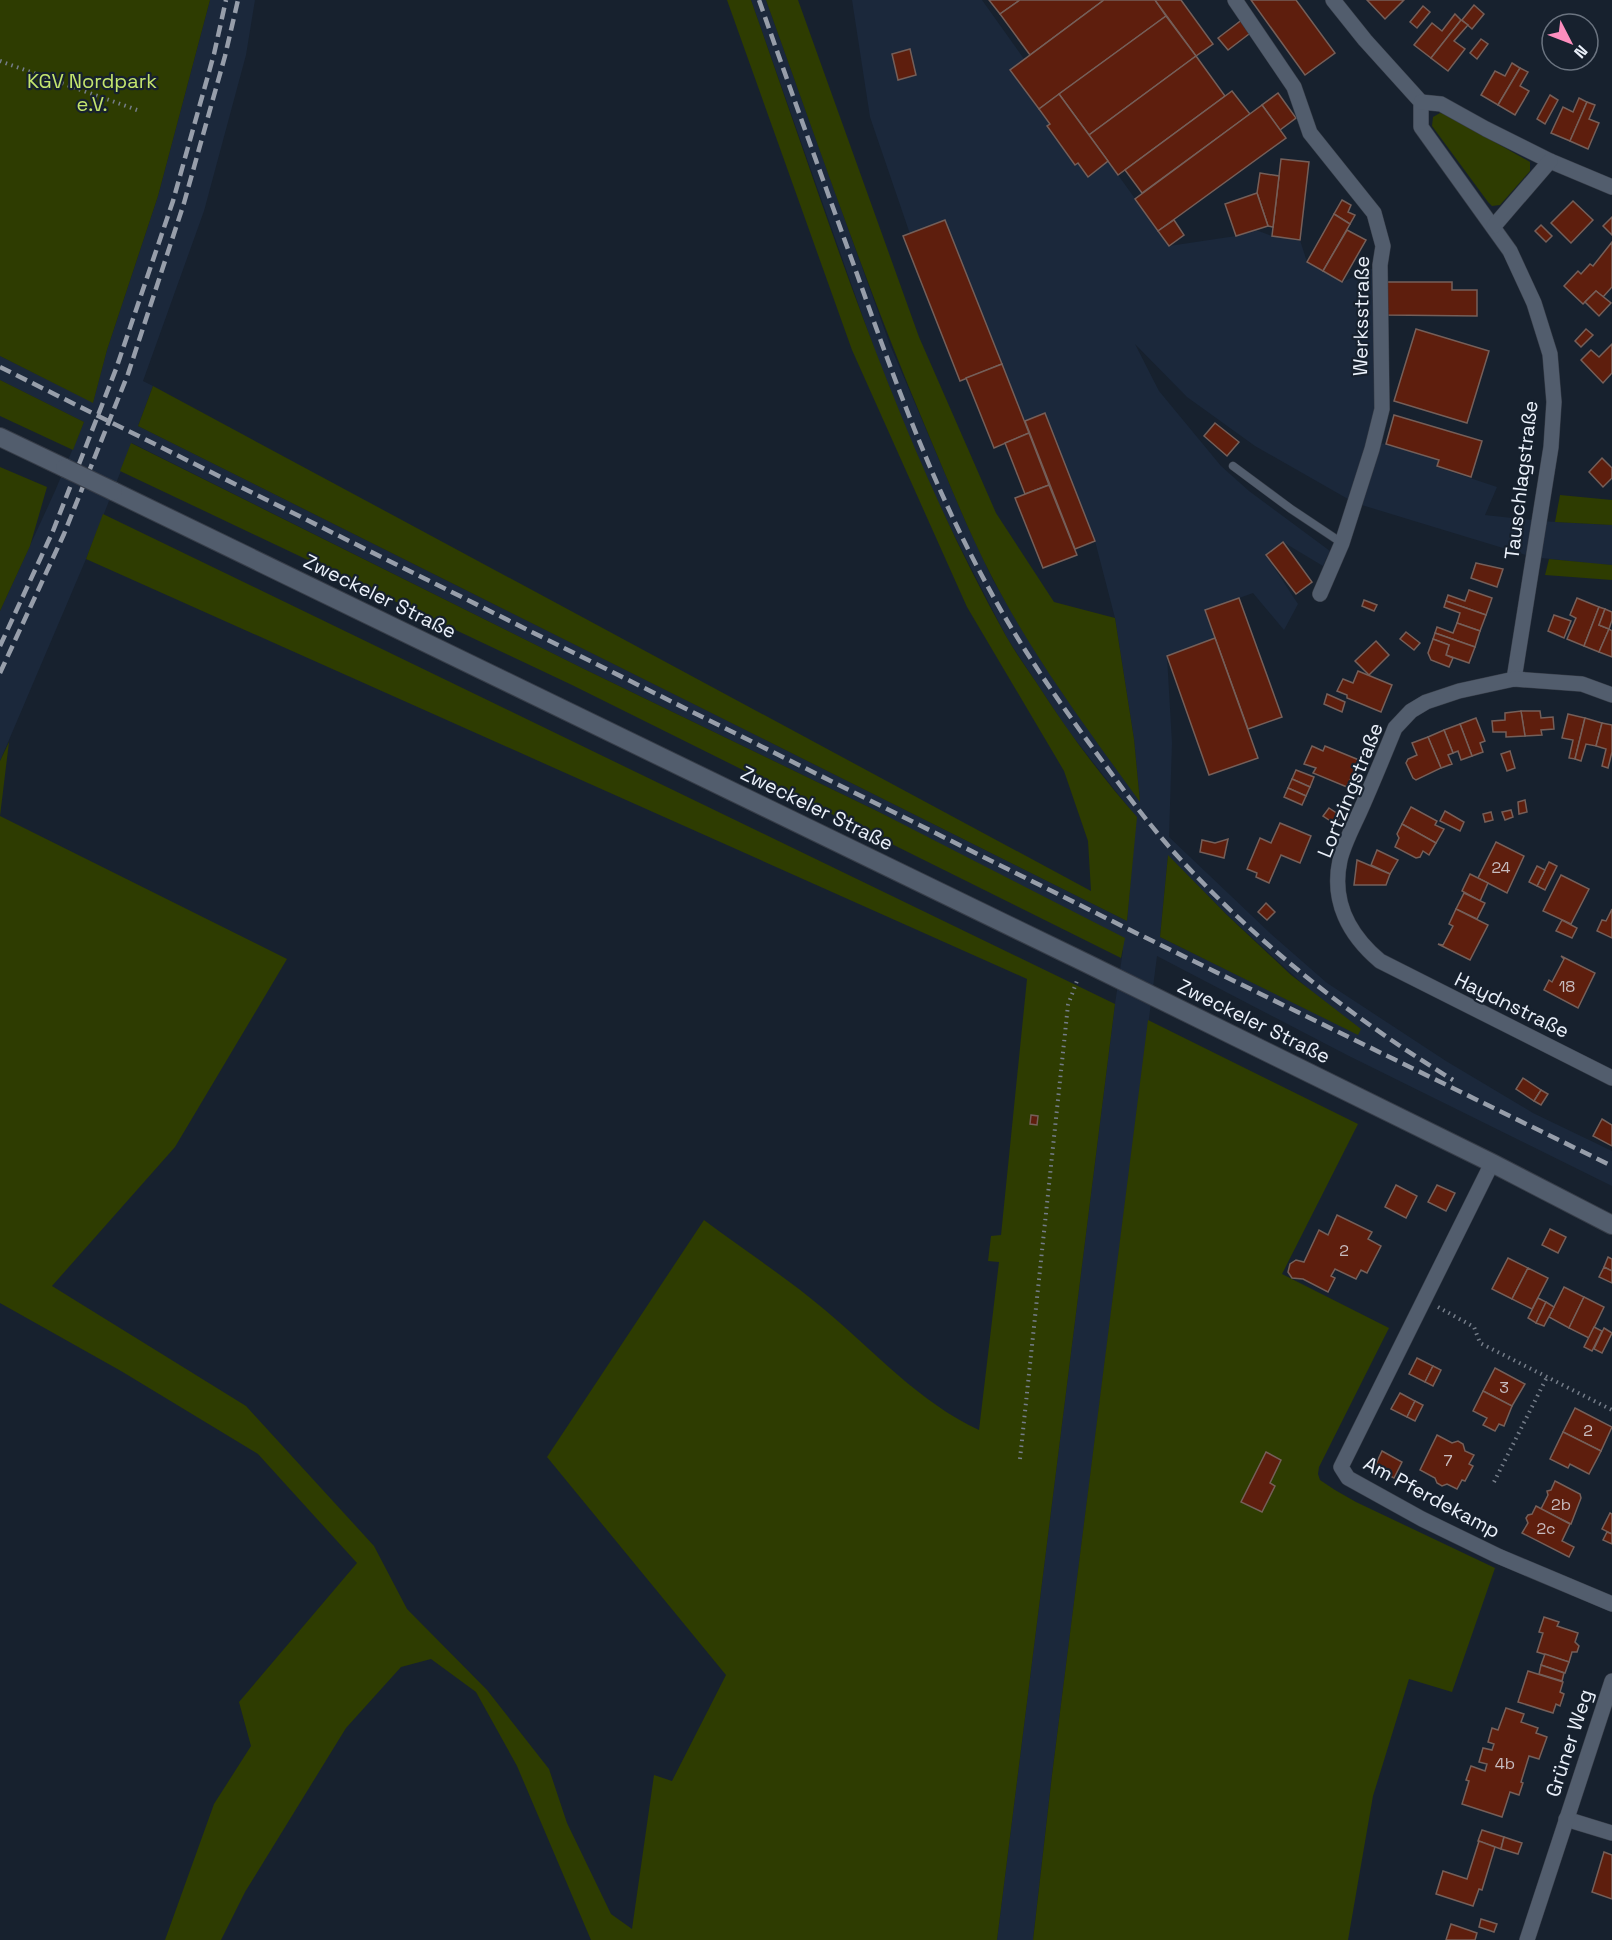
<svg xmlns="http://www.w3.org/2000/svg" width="1612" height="1940" viewBox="0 0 1612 1940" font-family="'Space Grotesk',sans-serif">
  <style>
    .built { fill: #1b283b; fill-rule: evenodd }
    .green { fill: #2e3c01 }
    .building { fill: #5e1e0d; stroke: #755f59; stroke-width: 1.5 }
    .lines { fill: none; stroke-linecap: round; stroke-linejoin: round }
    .lane-casing { stroke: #373d48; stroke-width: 9 }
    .street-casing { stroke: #373d48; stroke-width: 16 }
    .secondary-casing { stroke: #373d48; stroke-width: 20 }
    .path { stroke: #757d89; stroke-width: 4; stroke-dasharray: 1.5 4.5; stroke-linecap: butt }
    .lane { stroke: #525d6d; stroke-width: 8 }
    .street { stroke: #525d6d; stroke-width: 15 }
    .secondary { stroke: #525d6d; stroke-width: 18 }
    .rail { stroke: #979eaa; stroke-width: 4.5; stroke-dasharray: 12 6; stroke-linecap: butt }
    .secondary-bridge-casing { stroke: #373d48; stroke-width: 20; stroke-linecap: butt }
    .secondary-bridge { stroke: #525d6d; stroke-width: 18 }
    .labels { text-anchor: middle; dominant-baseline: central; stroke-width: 4.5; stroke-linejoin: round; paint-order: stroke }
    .number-label { font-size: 16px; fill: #c7bcbf }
    .park-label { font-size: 20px; fill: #c4e56e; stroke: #17212e }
    .street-label { font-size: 20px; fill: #eaf0fa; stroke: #17212e }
  </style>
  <rect width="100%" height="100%" fill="#17212e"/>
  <path class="built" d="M210,0H255L246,55L204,211L143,381L153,386L138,426L1127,921L1136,817L1067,729L1007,638L950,527L920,464L876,354L751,0H766L890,345L964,518L993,580L1022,629L1140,801L1134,739L1115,618L1095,541L1045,414L1025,421L945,220L910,234L870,117L852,0H982L1024,59L1010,70L1050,124L1047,127L1075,165L1078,163L1088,176L1108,161L1169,246L1236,236L1256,230L1272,236L1300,240L1307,262L1342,282L1380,265L1374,441L1439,460L1437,467L1497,487L1485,515L1539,521L1612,525V565L1595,564L1533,557L1355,503L1255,446L1187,397L1135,344L1159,391L1221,466L1249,491L1330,551L1323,566L1283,542L1266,555L1298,604L1284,630L1253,593L1206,610L1215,638L1167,656L1172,743L1169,837L1271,934L1327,983L1446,1061L1533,1113L1612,1151V1186L1347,1055L1157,956L1052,1775L1033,1940H997L1115,1004L1123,950L879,812L582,668L132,443L86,559L0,761V611L55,491L84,422L0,380V356L93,402L107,350L158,196ZM1168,856L1226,914L1358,1034L1160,937Z"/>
  <g class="green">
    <path d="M0,0H210L158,196L107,350L93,403L0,356Z"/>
    <path d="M727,0H751C827,215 894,435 1006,636C1015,652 1026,667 1036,682C1066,729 1100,775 1137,817L1127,921L138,426L153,386L1091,891L1088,841L1064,771L967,607L852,350Z"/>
    <path d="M766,0H798L919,337L996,513L1054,602L1115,618L1134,739L1140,802C1088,730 1034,658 993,579C969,533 950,485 930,438C869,294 819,147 766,0Z"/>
    <path d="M1440,113L1445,114L1530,162V171L1500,205L1492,206L1488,202L1432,126L1433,117Z"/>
    <path d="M0,380L84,422L73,450L0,416Z"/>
    <path d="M131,443L582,668L879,812L1125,938L1121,958L572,685L120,471Z"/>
    <path d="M0,467L47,487L30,546L0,611Z"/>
    <path d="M1560,495L1612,500V525L1555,522Z"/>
    <path d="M103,514L1115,1004L997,1940H591L517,1766L476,1692L431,1659L401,1667L346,1728L245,1892L221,1940H165L214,1804L251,1746L239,1702L357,1563L258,1454L121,1371L0,1303V761L9,742L0,816L287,959L175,1147L52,1286L246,1406L374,1546L407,1609L487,1690L549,1769L567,1823L611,1914L632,1929L654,1775L672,1781L726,1675L547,1457L704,1220C744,1250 787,1278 825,1310C875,1352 919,1402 979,1430L999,1262L988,1261L991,1236L1001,1235L1027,979L86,559Z"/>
    <path d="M1549,559L1612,565V580L1545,575Z"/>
    <path d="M1168,855L1226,914L1291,975L1361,1029L1358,1035L1160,937Z"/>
    <path d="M1148,1020L1358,1124L1282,1274L1389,1328L1319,1467L1318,1474L1320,1480L1335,1490L1356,1502L1495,1568L1452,1692L1409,1679L1373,1796L1348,1940H1033L1052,1775Z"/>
  </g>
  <g class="building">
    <path d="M989,0H1020L1000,14Z"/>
    <path d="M1020,0H1104L1030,55L1000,14Z"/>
    <path d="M1104,0H1155L1166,16L1039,109L1010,70Z"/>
    <path d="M1155,0H1181L1213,44L1196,56Z"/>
    <path d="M1251,0H1296L1335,53L1305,75Z"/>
    <path d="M1367,0H1404L1385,19Z"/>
    <path d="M1474,5L1484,14L1472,29L1462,20Z"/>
    <path d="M1423,6L1430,12L1417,28L1410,22Z"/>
    <path d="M1455,14L1461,20L1431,58L1414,45L1432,23L1442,31Z"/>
    <path d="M1166,16L1196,56L1089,135L1059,94Z"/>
    <path d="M1243,19L1253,31L1228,50L1218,38Z"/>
    <path d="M1461,20L1468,25L1454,41L1465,49L1448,71L1431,58Z"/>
    <path d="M1481,39L1488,44L1477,59L1470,53Z"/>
    <path d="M910,49L916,75L898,80L892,54Z"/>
    <path d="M1196,56L1225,96L1118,175L1089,135Z"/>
    <path d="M1512,63L1520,68L1498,105L1481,95L1495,71L1505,76Z"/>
    <path d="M1520,68L1528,72L1520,86L1529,91L1515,115L1498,105Z"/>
    <path d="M1232,91L1250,114L1142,193L1125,170Z"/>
    <path d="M1278,93L1296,118L1280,130L1262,105Z"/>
    <path d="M1059,94L1108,161L1088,177L1078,163L1075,165L1047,126L1050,124L1039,109Z"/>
    <path d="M1550,95L1558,100L1545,124L1537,119Z"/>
    <path d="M1579,98L1587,102L1570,141L1551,133L1563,107L1573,112Z"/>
    <path d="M1587,102L1595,105L1589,119L1599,123L1588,149L1570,141Z"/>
    <path d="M1262,105L1286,138L1158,231L1135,199Z"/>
    <path d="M1281,159L1309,162L1300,240L1272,236Z"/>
    <path d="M1260,173L1279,176L1273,227L1268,226L1257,193Z"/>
    <path d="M1257,193L1268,226L1236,236L1225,204Z"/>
    <path d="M1342,200L1351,205L1348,212L1355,215L1350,224L1334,214Z"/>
    <path d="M1573,201L1593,220L1571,243L1551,223Z"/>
    <path d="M1334,214L1350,224L1323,271L1307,262Z"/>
    <path d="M1612,217V235L1603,226Z"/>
    <path d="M945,220L1002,364L960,381L903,236Z"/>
    <path d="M1174,220L1184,235L1169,246L1158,231Z"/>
    <path d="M1541,225L1552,236L1546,242L1535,231Z"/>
    <path d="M1347,230L1366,240L1342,282L1323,271Z"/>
    <path d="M1612,242V287L1603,297L1596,291L1583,304L1564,286L1578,271L1581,274L1590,264L1593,266Z"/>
    <path d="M1387,282H1452V290H1477V316L1387,315Z"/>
    <path d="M1596,291L1611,303L1599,316L1585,302Z"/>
    <path d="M1416,329L1489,351L1467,423L1394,401Z"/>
    <path d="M1586,329L1593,335L1581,347L1575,341Z"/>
    <path d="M1612,344V373L1603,383L1581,360L1591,350L1599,357Z"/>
    <path d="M1002,364L1029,433L994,448L966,378Z"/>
    <path d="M1045,413L1095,541L1075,549L1025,421Z"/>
    <path d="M1394,415L1482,441L1471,477L1437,466L1439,460L1386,444Z"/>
    <path d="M1215,423L1239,442L1227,456L1204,436Z"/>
    <path d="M1029,433L1049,485L1025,494L1005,443Z"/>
    <path d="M1602,458L1612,468V478L1603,487L1589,472Z"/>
    <path d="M1049,485L1077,555L1043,568L1015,498Z"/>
    <path d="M1283,542L1312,582L1296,594L1266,555Z"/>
    <path d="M1476,563L1503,569L1497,587L1471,578Z"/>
    <path d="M1469,590L1492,598L1486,615L1446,601L1448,595L1465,601Z"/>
    <path d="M1239,598L1282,717L1248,729L1205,610Z"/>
    <path d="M1577,598L1599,607L1584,646L1567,639L1576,618L1570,615Z"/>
    <path d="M1364,600L1377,605L1374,611L1362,606Z"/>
    <path d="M1446,601L1486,615L1480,631L1457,623L1460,613L1444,607Z"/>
    <path d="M1599,607L1605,609L1599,625L1609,629L1599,652L1584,646Z"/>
    <path d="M1605,609L1612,612V620L1609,629L1599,625Z"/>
    <path d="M1554,615L1571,621L1564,638L1548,631Z"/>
    <path d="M1457,623L1480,631L1475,647L1435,633L1437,627L1453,633Z"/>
    <path d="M1609,629L1612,631V657L1599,652Z"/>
    <path d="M1406,632L1420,643L1414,650L1400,639Z"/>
    <path d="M1435,633L1475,647L1469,663L1446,655L1449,645L1433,639Z"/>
    <path d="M1215,638L1258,758L1209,775L1167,656Z"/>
    <path d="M1433,639L1449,645L1446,655L1453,658L1449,667L1431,660L1428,653Z"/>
    <path d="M1376,641L1389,655L1369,675L1355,661Z"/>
    <path d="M1358,671L1392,685L1381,712L1347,698V695L1337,691L1343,679L1353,683Z"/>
    <path d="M1327,694L1345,702L1342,712L1324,704Z"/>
    <path d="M1521,711H1540L1541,718L1553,717L1554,729L1541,730L1542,735L1525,736Z"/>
    <path d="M1521,711L1525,736L1506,737V732H1493L1492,721L1505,720V713Z"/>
    <path d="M1568,714L1585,718L1575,759L1569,758L1573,740L1562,738Z"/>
    <path d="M1476,718L1485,741L1480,743L1483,752L1472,756L1460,724Z"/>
    <path d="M1585,718L1602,723L1596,746L1586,744L1581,761L1575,759Z"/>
    <path d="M1602,723L1612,725V752L1608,768L1602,766L1606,749L1596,746Z"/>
    <path d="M1460,724L1472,756L1461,760L1458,751L1453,753L1444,730Z"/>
    <path d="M1444,730L1453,753L1448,755L1452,764L1441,768L1428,737Z"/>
    <path d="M1428,737L1441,768L1416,780L1413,778L1406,763L1408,759L1417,755L1412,743Z"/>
    <path d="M1312,746L1323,751L1325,746L1359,760L1347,787L1313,773L1316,768L1304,764Z"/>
    <path d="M1510,751L1515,768L1507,771L1501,754Z"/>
    <path d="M1296,770L1314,777L1310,787L1292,779Z"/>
    <path d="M1292,779L1310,787L1306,796L1288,788Z"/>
    <path d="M1288,788L1306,796L1302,805L1284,797Z"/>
    <path d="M1525,800L1527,812L1519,814L1518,802Z"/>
    <path d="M1411,807L1437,821L1435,825L1444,829L1436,843L1402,824Z"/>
    <path d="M1329,808L1341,816L1335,824L1323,816Z"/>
    <path d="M1511,810L1513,817L1505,820L1502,812Z"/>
    <path d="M1445,811L1464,822L1460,831L1440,821Z"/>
    <path d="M1491,812L1493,820L1485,822L1483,814Z"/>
    <path d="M1280,823L1311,836L1300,863L1281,855L1269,883L1256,877L1257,873L1247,869L1260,838L1271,843Z"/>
    <path d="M1402,824L1436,843L1429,855L1423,851L1420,857L1416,858L1395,847L1399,838L1397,834Z"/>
    <path d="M1228,839L1224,858L1200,852L1202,840L1215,843Z"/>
    <path d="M1496,842L1524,856L1507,893L1478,878Z"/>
    <path d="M1377,850L1398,860L1390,874L1371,865Z"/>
    <path d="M1357,860L1390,874L1386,885H1354Z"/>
    <path d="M1549,862L1557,866L1545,890L1537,886Z"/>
    <path d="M1537,866L1545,870L1537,886L1529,882Z"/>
    <path d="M1470,874L1488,883L1480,901L1462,891Z"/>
    <path d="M1561,875L1589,889L1571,924L1543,911Z"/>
    <path d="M1464,893L1485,903L1477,919L1456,909Z"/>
    <path d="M1266,903L1275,912L1267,920L1258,912Z"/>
    <path d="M1456,909L1488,925L1470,960L1438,944L1443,945L1453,926L1449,924Z"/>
    <path d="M1612,909V938L1597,931L1602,920L1606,921Z"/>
    <path d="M1562,920L1577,928L1572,938L1556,931Z"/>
    <path d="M1561,956L1595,973L1578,1008L1544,990L1549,980L1552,982L1564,959Z"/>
    <path d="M1523,1078L1541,1090L1534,1101L1516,1089Z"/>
    <path d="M1541,1090L1548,1094L1541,1105L1534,1101Z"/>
    <path d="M1031,1115L1038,1116L1037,1125L1030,1124Z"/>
    <path d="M1602,1119L1612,1125V1146L1593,1136Z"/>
    <path d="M1396,1185L1417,1196L1406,1218L1385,1207Z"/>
    <path d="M1437,1185L1455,1193L1446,1211L1428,1202Z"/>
    <path d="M1337,1215L1372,1232L1368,1239L1381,1246L1367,1273L1361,1270L1356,1279L1335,1269L1331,1276L1335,1278L1328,1292L1303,1279L1292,1278L1288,1272L1290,1264L1296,1260L1304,1262L1319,1230L1328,1235Z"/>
    <path d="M1550,1229L1566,1237L1558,1253L1542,1245Z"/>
    <path d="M1608,1257L1612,1259V1271L1604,1267Z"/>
    <path d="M1508,1258L1528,1268L1512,1299L1492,1289Z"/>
    <path d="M1604,1267L1612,1271V1283L1599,1277Z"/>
    <path d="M1528,1268L1548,1278L1532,1309L1512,1299Z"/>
    <path d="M1564,1287L1584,1297L1569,1328L1549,1317Z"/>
    <path d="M1584,1297L1604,1307L1589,1338L1569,1328Z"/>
    <path d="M1538,1298L1546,1302L1536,1323L1528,1318Z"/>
    <path d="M1546,1302L1554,1307L1544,1326L1536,1323Z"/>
    <path d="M1594,1327L1602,1331L1592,1351L1584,1347Z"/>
    <path d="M1604,1328L1612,1333L1602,1353L1594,1349Z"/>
    <path d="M1417,1358L1433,1366L1425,1382L1409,1374Z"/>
    <path d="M1433,1366L1441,1370L1433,1386L1425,1382Z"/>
    <path d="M1495,1368L1525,1384L1512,1406L1483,1391Z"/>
    <path d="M1483,1391L1512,1406L1504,1426L1499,1424L1495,1431L1483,1425L1487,1418L1473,1411Z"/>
    <path d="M1400,1393L1415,1401L1407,1417L1391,1409Z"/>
    <path d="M1415,1401L1423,1405L1415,1421L1407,1417Z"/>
    <path d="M1575,1408L1612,1427L1601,1451L1563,1432Z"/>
    <path d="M1563,1432L1601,1451L1589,1474L1570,1464L1568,1468L1550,1459Z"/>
    <path d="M1437,1435L1452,1443L1458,1441L1463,1444L1465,1451L1474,1455L1469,1464L1473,1466L1465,1481L1462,1480L1457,1489L1447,1484L1442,1486L1437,1483L1435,1478L1420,1470Z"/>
    <path d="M1382,1451L1402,1462L1394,1478L1374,1468Z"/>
    <path d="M1266,1452L1281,1460L1270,1483L1275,1486L1262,1512L1241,1502Z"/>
    <path d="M1555,1481L1580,1494L1581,1498L1571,1524L1541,1509L1548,1495L1547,1491L1551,1490Z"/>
    <path d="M1536,1506L1570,1524L1562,1541L1574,1547L1569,1557L1522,1533L1528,1523L1526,1518L1528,1515L1532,1514Z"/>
    <path d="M1610,1513L1612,1514V1534L1602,1529Z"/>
    <path d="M1607,1532L1612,1534V1544L1603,1540Z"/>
    <path d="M1544,1617L1559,1622L1557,1626L1578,1633L1575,1642L1579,1646L1577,1652H1572L1569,1662L1537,1652L1543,1633L1539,1632Z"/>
    <path d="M1545,1654L1569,1662L1565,1673L1541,1665Z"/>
    <path d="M1541,1665L1564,1673L1562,1681L1539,1674Z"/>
    <path d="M1528,1671L1563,1682L1560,1692L1564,1694L1560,1706L1556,1704L1553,1713L1518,1702Z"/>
    <path d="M1506,1708L1524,1714L1521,1722L1538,1728L1536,1733L1547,1737L1539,1759L1529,1756L1521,1782L1523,1783L1519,1795L1510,1792L1502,1817L1462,1804L1469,1781L1466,1780L1471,1766L1485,1771L1487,1764L1479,1762L1483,1748L1492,1750L1494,1744L1488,1742L1492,1728L1498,1730Z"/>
    <path d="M1482,1830L1504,1837L1501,1849L1478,1841Z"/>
    <path d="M1504,1837L1522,1843L1518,1854L1501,1849Z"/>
    <path d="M1479,1841L1495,1847L1482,1890L1479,1889L1473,1906L1436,1894L1443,1871L1467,1879Z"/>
    <path d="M1604,1852L1612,1855V1899L1592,1892Z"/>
    <path d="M1481,1919L1497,1924L1494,1932L1479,1927Z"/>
    <path d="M1451,1924L1477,1933L1475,1940H1446Z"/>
  </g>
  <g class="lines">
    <defs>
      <path id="lane" d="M1233,466L1291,509L1342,543"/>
      <g id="street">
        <path d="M1235,0L1294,87L1310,133L1374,213L1383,246L1380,265L1382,409L1372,449L1342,543L1320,594"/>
        <path d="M1333,0L1365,40L1421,102V127L1510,251L1534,303L1550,354L1554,402L1551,447L1514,679"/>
        <path d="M1421,102L1441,104L1486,129L1550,161L1612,187"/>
        <path d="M1494,226L1550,161"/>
        <path d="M1612,695L1582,684L1514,679L1459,691L1426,702L1411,711L1395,728C1384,755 1373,782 1361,809C1354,825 1344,843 1340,860C1331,901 1349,935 1380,961L1612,1078"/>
        <path d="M1492,1163L1341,1467L1348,1478L1422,1519L1498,1556L1612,1604"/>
        <path d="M1566,1819L1612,1833"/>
        <path d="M1527,1940L1612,1681"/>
      </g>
      <g id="secondary">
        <path d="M0,437L65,468"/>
        <path d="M113,491L1086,963L1492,1163L1612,1225"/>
      </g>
    </defs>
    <use href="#lane" class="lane-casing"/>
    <use href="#street" class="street-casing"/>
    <use href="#secondary" class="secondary-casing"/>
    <g class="path">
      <path d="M0,61L137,110"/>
      <path d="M1438,1307L1474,1327L1480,1343L1612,1410"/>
      <path d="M1020,1459L1068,1005L1078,978"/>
      <path d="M1494,1482L1547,1377"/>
    </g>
    <use href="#lane" class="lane"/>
    <use href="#street" class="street"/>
    <use href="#secondary" class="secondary"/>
    <g class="rail">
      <path d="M759,0C791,91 824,183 857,274C894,379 933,487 987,585C1020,647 1061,705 1103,762C1125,792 1147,822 1172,850C1253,940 1350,1017 1453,1080"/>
      <path d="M0,367L1126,928L1612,1166"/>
      <path d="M0,646L53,531L116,369L173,201L214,54L226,0"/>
      <path d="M0,673L64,534L128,374L184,203L225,56L238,0"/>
    </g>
    <defs>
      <path id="secondary-bridge" d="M65,468L113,491"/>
    </defs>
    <use href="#secondary-bridge" class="secondary-bridge-casing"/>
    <use href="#secondary-bridge" class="secondary-bridge"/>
  </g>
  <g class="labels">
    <g class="number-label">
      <text x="1501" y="867">24</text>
      <text x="1567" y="986">18</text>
      <text x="1344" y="1250">2</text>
      <text x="1504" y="1387">3</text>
      <text x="1588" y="1430">2</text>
      <text x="1448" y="1460">7</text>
      <text x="1561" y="1504">2b</text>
      <text x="1546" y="1528">2c</text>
      <text x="1505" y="1763">4b</text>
    </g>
    <g class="park-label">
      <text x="92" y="81">KGV Nordpark<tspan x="92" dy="23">e.V.</tspan></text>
    </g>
    <g class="street-label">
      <text transform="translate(1361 316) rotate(-89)">Werksstraße</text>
      <text transform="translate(1521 480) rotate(-83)">Tauschlagstraße</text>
      <text transform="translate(380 596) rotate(26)">Zweckeler Straße</text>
      <text transform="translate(1350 790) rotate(-68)">Lortzingstraße</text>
      <text transform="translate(817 808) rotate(26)">Zweckeler Straße</text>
      <text transform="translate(1512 1005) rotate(26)">Haydnstraße</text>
      <text transform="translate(1254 1021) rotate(26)">Zweckeler Straße</text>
      <text transform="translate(1432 1497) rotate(28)">Am Pferdekamp</text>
      <text transform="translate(1569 1743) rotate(-72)">Grüner Weg</text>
    </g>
  </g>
  <g transform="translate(1570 42) rotate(132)"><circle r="28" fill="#17212e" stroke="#6b7480" stroke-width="1.5"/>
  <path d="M0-4.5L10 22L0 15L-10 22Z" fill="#fd8ebe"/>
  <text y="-9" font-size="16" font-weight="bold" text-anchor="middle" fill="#eaf0fa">N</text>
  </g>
</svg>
